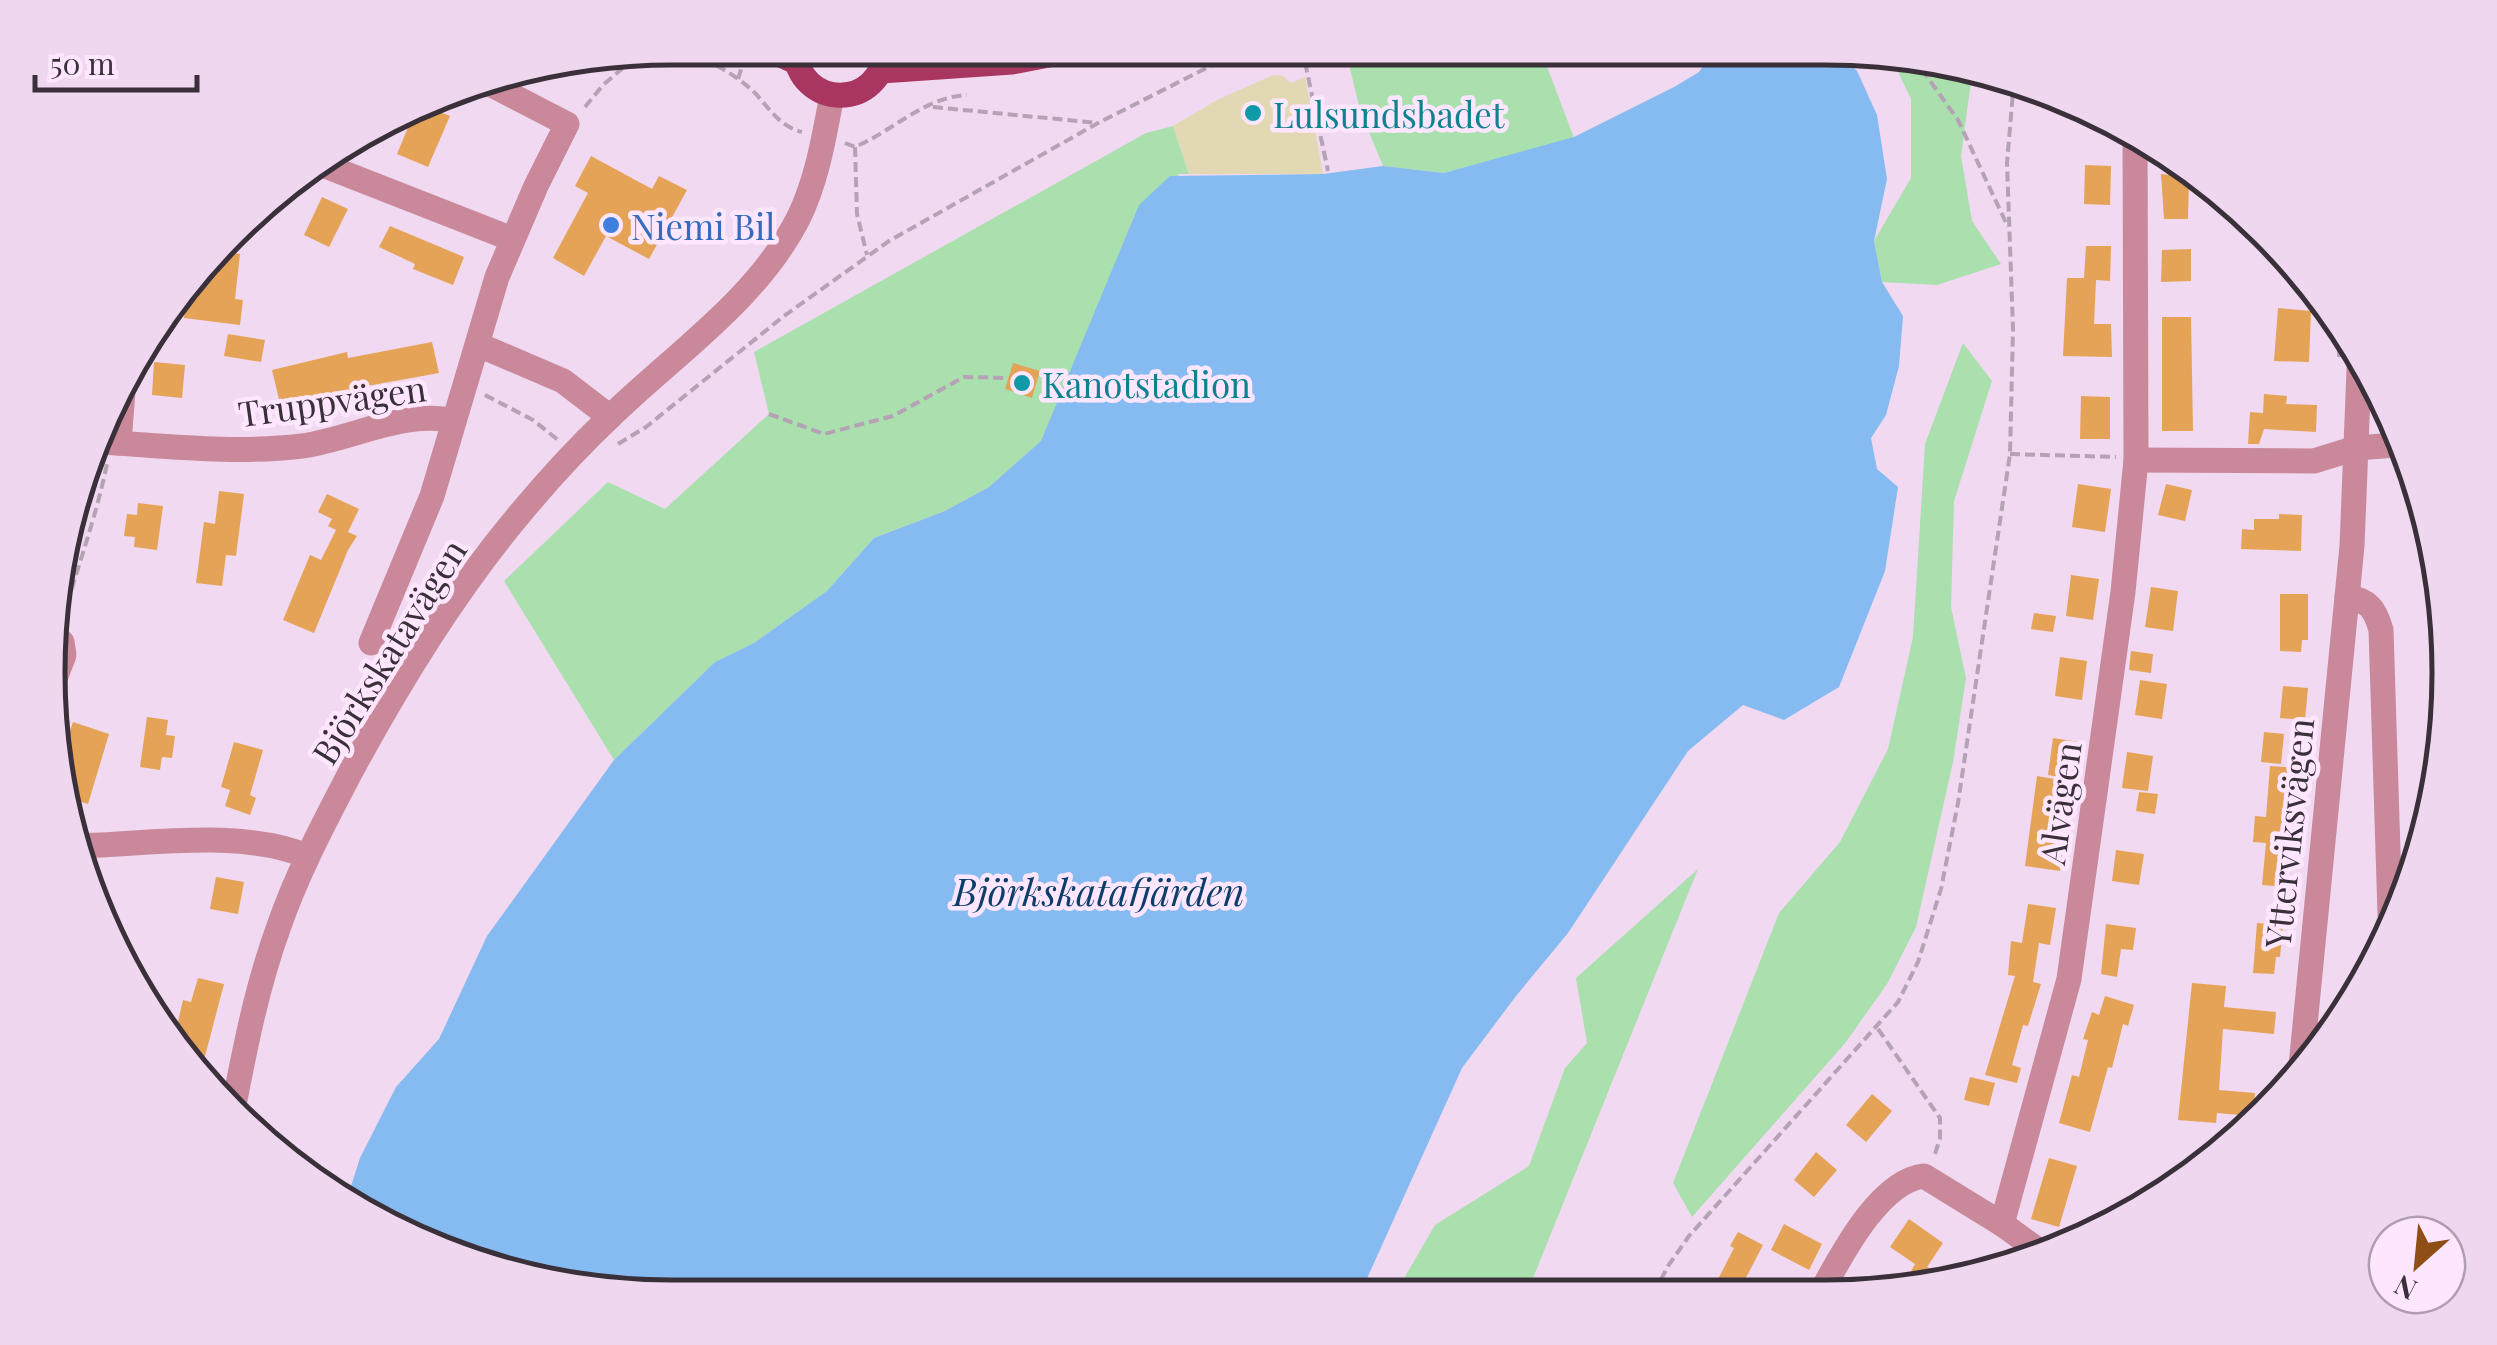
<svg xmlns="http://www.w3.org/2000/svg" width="2497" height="1345" viewBox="0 0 2497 1345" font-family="'Playfair Display',serif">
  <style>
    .green { fill: #a9e0ad }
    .sand { fill: #e2d9b4 }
    .water { fill: #85bbf1 }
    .building { fill: #e4a357 }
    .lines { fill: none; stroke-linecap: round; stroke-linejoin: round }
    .path { stroke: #b5a2b5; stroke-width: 4; stroke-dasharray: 10 5; stroke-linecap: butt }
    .minor { stroke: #c9899b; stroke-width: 25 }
    .major { stroke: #a83660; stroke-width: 25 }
    .culture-dot { fill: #0f9aa8; stroke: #ffe6ff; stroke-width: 4 }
    .shop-dot { fill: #3f7fe0; stroke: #ffe6ff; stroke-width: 4 }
    .labels { text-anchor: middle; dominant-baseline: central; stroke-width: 9; stroke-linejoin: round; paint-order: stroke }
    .culture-label { font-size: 35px; fill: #0d838f; stroke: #ffe6ff; text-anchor: start }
    .shop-label { font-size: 35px; fill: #366cbe; stroke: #ffe6ff; text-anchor: start }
    .street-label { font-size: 35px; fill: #393039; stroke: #ffe6ff }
    .water-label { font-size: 38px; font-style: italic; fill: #0b3e69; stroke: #ffe6ff }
    .rim { fill: none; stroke: #393039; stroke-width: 5 }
  </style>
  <rect width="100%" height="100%" fill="#f1d9f1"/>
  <g class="green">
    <path d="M1345,48H1540L1574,138L1444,173L1383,166L1360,110Z"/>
    <path d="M1889,53L1968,66L1972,74L1961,156L1972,221L2001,264L1937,285L1882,282L1874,241L1911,178V99Z"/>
    <path d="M1173,126L1189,174H1179L1097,312L1041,441L989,487L945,511L874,538L827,591L754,643L715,662L614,760L504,581L608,482L665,509L769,414L754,352L1146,133Z"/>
    <path d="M1963,343L1992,381L1954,501L1951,607L1966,678L1953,762L1916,927L1887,984L1846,1042L1692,1217L1673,1183L1779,913L1840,842L1888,749L1913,637L1925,444Z"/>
    <path d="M1698,869L1527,1293L1395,1294L1435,1225L1529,1166L1565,1068L1587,1043L1576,978Z"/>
  </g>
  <path class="sand" d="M1273,75L1283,76L1291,83L1305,77L1323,174H1189L1173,126L1217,100Z"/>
  <path class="water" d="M1715,49H1835L1857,71L1877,115L1887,179L1874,241L1882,282L1903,316L1899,366L1886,415L1871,438L1877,469L1898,487L1885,571L1839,687L1784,720L1743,705L1688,751L1568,933L1516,996L1462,1068L1360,1294L632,1296L510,1276L361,1214L346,1202L360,1158L396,1087L439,1039L487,936L614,760L715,662L754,643L827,591L874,538L945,511L989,487L1041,441L1139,205L1170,176L1323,174L1383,166L1444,173L1574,137L1676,86L1699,72Z"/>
  <g class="building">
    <path d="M425,106L450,116L428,167L397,154L415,111Z"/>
    <path d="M591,156L652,189L659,176L687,190L649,259L606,236L584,276L553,258L588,193L575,186Z"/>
    <path d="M2085,165L2111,166L2110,205L2084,204Z"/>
    <path d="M2161,174L2189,177L2188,219H2164Z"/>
    <path d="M322,197L348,209L329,247L304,235Z"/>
    <path d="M390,226L464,257L453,285L413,269L415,264L379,247Z"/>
    <path d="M2086,246H2111L2110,281L2096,280L2094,324H2111L2112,357L2063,356L2067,278H2084Z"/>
    <path d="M2191,249V281L2161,282L2162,250Z"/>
    <path d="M222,251L240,254L235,299L243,300L240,325L184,318L188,288Z"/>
    <path d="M2278,308L2311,311L2309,362L2274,361Z"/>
    <path d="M2162,317H2191L2193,431H2162Z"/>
    <path d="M228,334L265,340L261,362L224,356Z"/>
    <path d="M432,342L439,373L356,388V392L282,412L272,370L347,352L348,358Z"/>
    <path d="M154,362L185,365L182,398L152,395Z"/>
    <path d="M1013,363L1040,371L1032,398L1005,389Z"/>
    <path d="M2264,394L2287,396L2286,404L2317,405L2316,432L2264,429L2259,444H2248L2250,412L2263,413Z"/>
    <path d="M2081,396L2110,397V439H2080Z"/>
    <path d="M2078,484L2111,489L2105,532L2072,527Z"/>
    <path d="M2166,484L2192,490L2185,521L2158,515Z"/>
    <path d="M219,491L244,494L236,556L226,555L222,586L196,583L204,522L215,524Z"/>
    <path d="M327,494L359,509L348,532L357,536L348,550L314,633L283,620L310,555L321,560L336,530L328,526L332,519L318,512Z"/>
    <path d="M138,503L163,506L157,550L134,547L135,537L124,536L127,514L137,515Z"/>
    <path d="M2279,514L2302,515L2301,551L2241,549L2242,529L2254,530V519H2279Z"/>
    <path d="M2071,575L2099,579L2093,620L2066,616Z"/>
    <path d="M2151,587L2178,591L2173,631L2145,627Z"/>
    <path d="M2280,594H2308V640H2302L2301,652L2280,651Z"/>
    <path d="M2034,613L2056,616L2053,632L2031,629Z"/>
    <path d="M2131,651L2153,654L2151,673L2129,670Z"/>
    <path d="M2060,657L2087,661L2082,700L2055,696Z"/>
    <path d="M2140,680L2167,684L2162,719L2135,715Z"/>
    <path d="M2283,686L2308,688L2305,720L2280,718Z"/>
    <path d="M147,717L168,720L166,735L175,736L172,758L162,757L160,770L140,767Z"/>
    <path d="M73,722L109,734L88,804L69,798L60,761Z"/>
    <path d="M2264,732L2284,734L2281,764L2261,762Z"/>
    <path d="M2053,738L2078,742L2073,779L2048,775Z"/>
    <path d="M234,742L263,750L250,795L256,798L250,815L225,806L230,790L221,787Z"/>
    <path d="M2127,752L2153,756L2148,791L2122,788Z"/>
    <path d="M2270,766L2297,768L2294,804H2288L2284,849H2291L2287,887L2262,885L2266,843L2253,842L2255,816L2266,817Z"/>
    <path d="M2037,776L2061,780L2055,819L2067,821L2060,871L2025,866Z"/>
    <path d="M2139,792L2158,794L2155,814L2136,811Z"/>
    <path d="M2116,850L2144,854L2139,885L2112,881Z"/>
    <path d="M216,877L244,882L238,914L210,909Z"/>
    <path d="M2028,904L2056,908L2050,945L2039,943L2033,982L2041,984L2028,1026L2023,1025L2012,1065L2021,1068L2017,1083L1985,1075L2015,976L2008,975L2011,941L2022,943Z"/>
    <path d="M2257,923L2283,925L2280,957H2276L2274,974L2253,973Z"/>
    <path d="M2106,924L2136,928L2133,950L2121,949L2117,977L2101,974Z"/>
    <path d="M198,978L224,984L199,1079L164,1022L177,1026L183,1000L191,1002Z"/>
    <path d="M2192,983L2226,986L2224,1007L2276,1012L2274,1034L2223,1029L2219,1090L2255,1093L2253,1116L2217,1113L2216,1123L2178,1120Z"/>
    <path d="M2105,996L2134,1005L2128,1026L2123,1024L2112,1068L2108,1067L2090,1132L2059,1123L2072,1075L2079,1077L2088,1040L2083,1039L2092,1012L2099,1015Z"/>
    <path d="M1970,1077L1995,1083L1989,1106L1964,1100Z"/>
    <path d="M1872,1094L1892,1111L1866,1142L1846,1125Z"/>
    <path d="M1816,1152L1837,1170L1814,1197L1794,1180Z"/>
    <path d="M2049,1158L2077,1166L2059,1227L2031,1219Z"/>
    <path d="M1909,1219L1943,1243L1927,1267L1954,1281L1900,1292L1915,1264L1890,1247Z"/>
    <path d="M1784,1224L1822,1244L1809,1270L1771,1250Z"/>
    <path d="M1738,1232L1763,1245L1738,1293H1711L1734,1248L1730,1246Z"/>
  </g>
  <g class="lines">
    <g class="path">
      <path d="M675,48C700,55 734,73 753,91C769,107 778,126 802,132"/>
      <path d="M1302,48L1328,171"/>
      <path d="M1477,48L1533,56L1551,48"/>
      <path d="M1913,57L1958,120L2008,227"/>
      <path d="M738,79L744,60"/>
      <path d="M585,107L603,85L640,53"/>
      <path d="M933,107L1098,123"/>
      <path d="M845,143L855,147C893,131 924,97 967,95"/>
      <path d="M855,147L857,214L867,255"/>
      <path d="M2339,357L2340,332"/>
      <path d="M485,395L533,420L558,440"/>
      <path d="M769,414L824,434L893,416L964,377L1008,378"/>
      <path d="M618,444L646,427L784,316L889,241L1098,123L1246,48"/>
      <path d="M2010,454L2116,457"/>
      <path d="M63,618C78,566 96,517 107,464"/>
      <path d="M1878,1029L1940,1118V1138L1935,1154"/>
      <path d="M1654,1293L1668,1266L1689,1236L1898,1002L1918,962L1941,889L1958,803L2010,454L2013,329L2007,163L2014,80"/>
    </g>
    <g class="minor">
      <path d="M318,163L512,239"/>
      <path d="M479,345L563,381L610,417"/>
      <path d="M100,442C168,446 234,454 302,446C352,439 405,409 454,421"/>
      <path d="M119,443L123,391"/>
      <path d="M2136,460L2314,461L2356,448L2396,445"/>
      <path d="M2347,597C2369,600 2375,609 2381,630L2390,914"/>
      <path d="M371,643L432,496L497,277L536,186L567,124L480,79"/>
      <path d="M51,689L64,655L62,642L56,637"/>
      <path d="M80,846C150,844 242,829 307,856"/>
      <path d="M2300,1076L2352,546L2359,370"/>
      <path d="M233,1110C245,1048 257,986 279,926C297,874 323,825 349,775C398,684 452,595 518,516C547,481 578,447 611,416C675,354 756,300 798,219C817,181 824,137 832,95"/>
      <path d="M2002,1224L2045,1255"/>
      <path d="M1821,1292C1841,1256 1879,1181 1924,1176L2002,1224L2069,979L2123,592L2136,460L2135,130"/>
    </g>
    <g class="major">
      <path d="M766,48L796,62"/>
      <path d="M795,48C797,111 884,111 885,48"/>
      <path d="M881,71L1012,62L1085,48"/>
    </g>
  </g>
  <g class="culture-dot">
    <circle cx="1253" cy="113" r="10"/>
    <circle cx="1022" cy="383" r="10"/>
  </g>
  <circle class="shop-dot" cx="611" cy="225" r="10"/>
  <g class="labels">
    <g class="culture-label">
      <text x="1273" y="113">Lulsundsbadet</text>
      <text x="1042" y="383">Kanotstadion</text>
    </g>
    <g class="shop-label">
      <text x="631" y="225">Niemi Bil</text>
    </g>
    <g class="street-label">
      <text transform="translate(332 400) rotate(-8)">Truppvägen</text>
      <text transform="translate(388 651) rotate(-58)">Björkskatavägen</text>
      <text transform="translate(2059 803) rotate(-82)">Alvägen</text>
      <text transform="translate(2288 833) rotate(-84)">Ytterviksvägen</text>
    </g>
    <g class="water-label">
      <text x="1099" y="890">Björkskatafjärden</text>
    </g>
  </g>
  <path d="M0 0H2497V1345H0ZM672 65H1825A607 607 0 0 1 2432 672V673A607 607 0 0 1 1825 1280H672A607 607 0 0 1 65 673V672A607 607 0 0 1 672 65Z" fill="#efd7ef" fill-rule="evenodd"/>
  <path class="rim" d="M672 65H1825A607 607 0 0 1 2432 672V673A607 607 0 0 1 1825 1280H672A607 607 0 0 1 65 673V672A607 607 0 0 1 672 65Z"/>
  <g transform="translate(2417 1265) rotate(207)"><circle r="48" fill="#ffe6ff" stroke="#b09db0" stroke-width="2.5"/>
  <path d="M0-8L18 38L0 25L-18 38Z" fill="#8e4e16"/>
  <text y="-15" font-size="28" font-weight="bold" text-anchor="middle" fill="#393039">N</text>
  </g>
  <path d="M35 75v15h162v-15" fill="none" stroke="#393039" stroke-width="5"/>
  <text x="50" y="75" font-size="30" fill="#393039" stroke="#ffe6ff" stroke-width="8" paint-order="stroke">50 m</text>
</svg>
